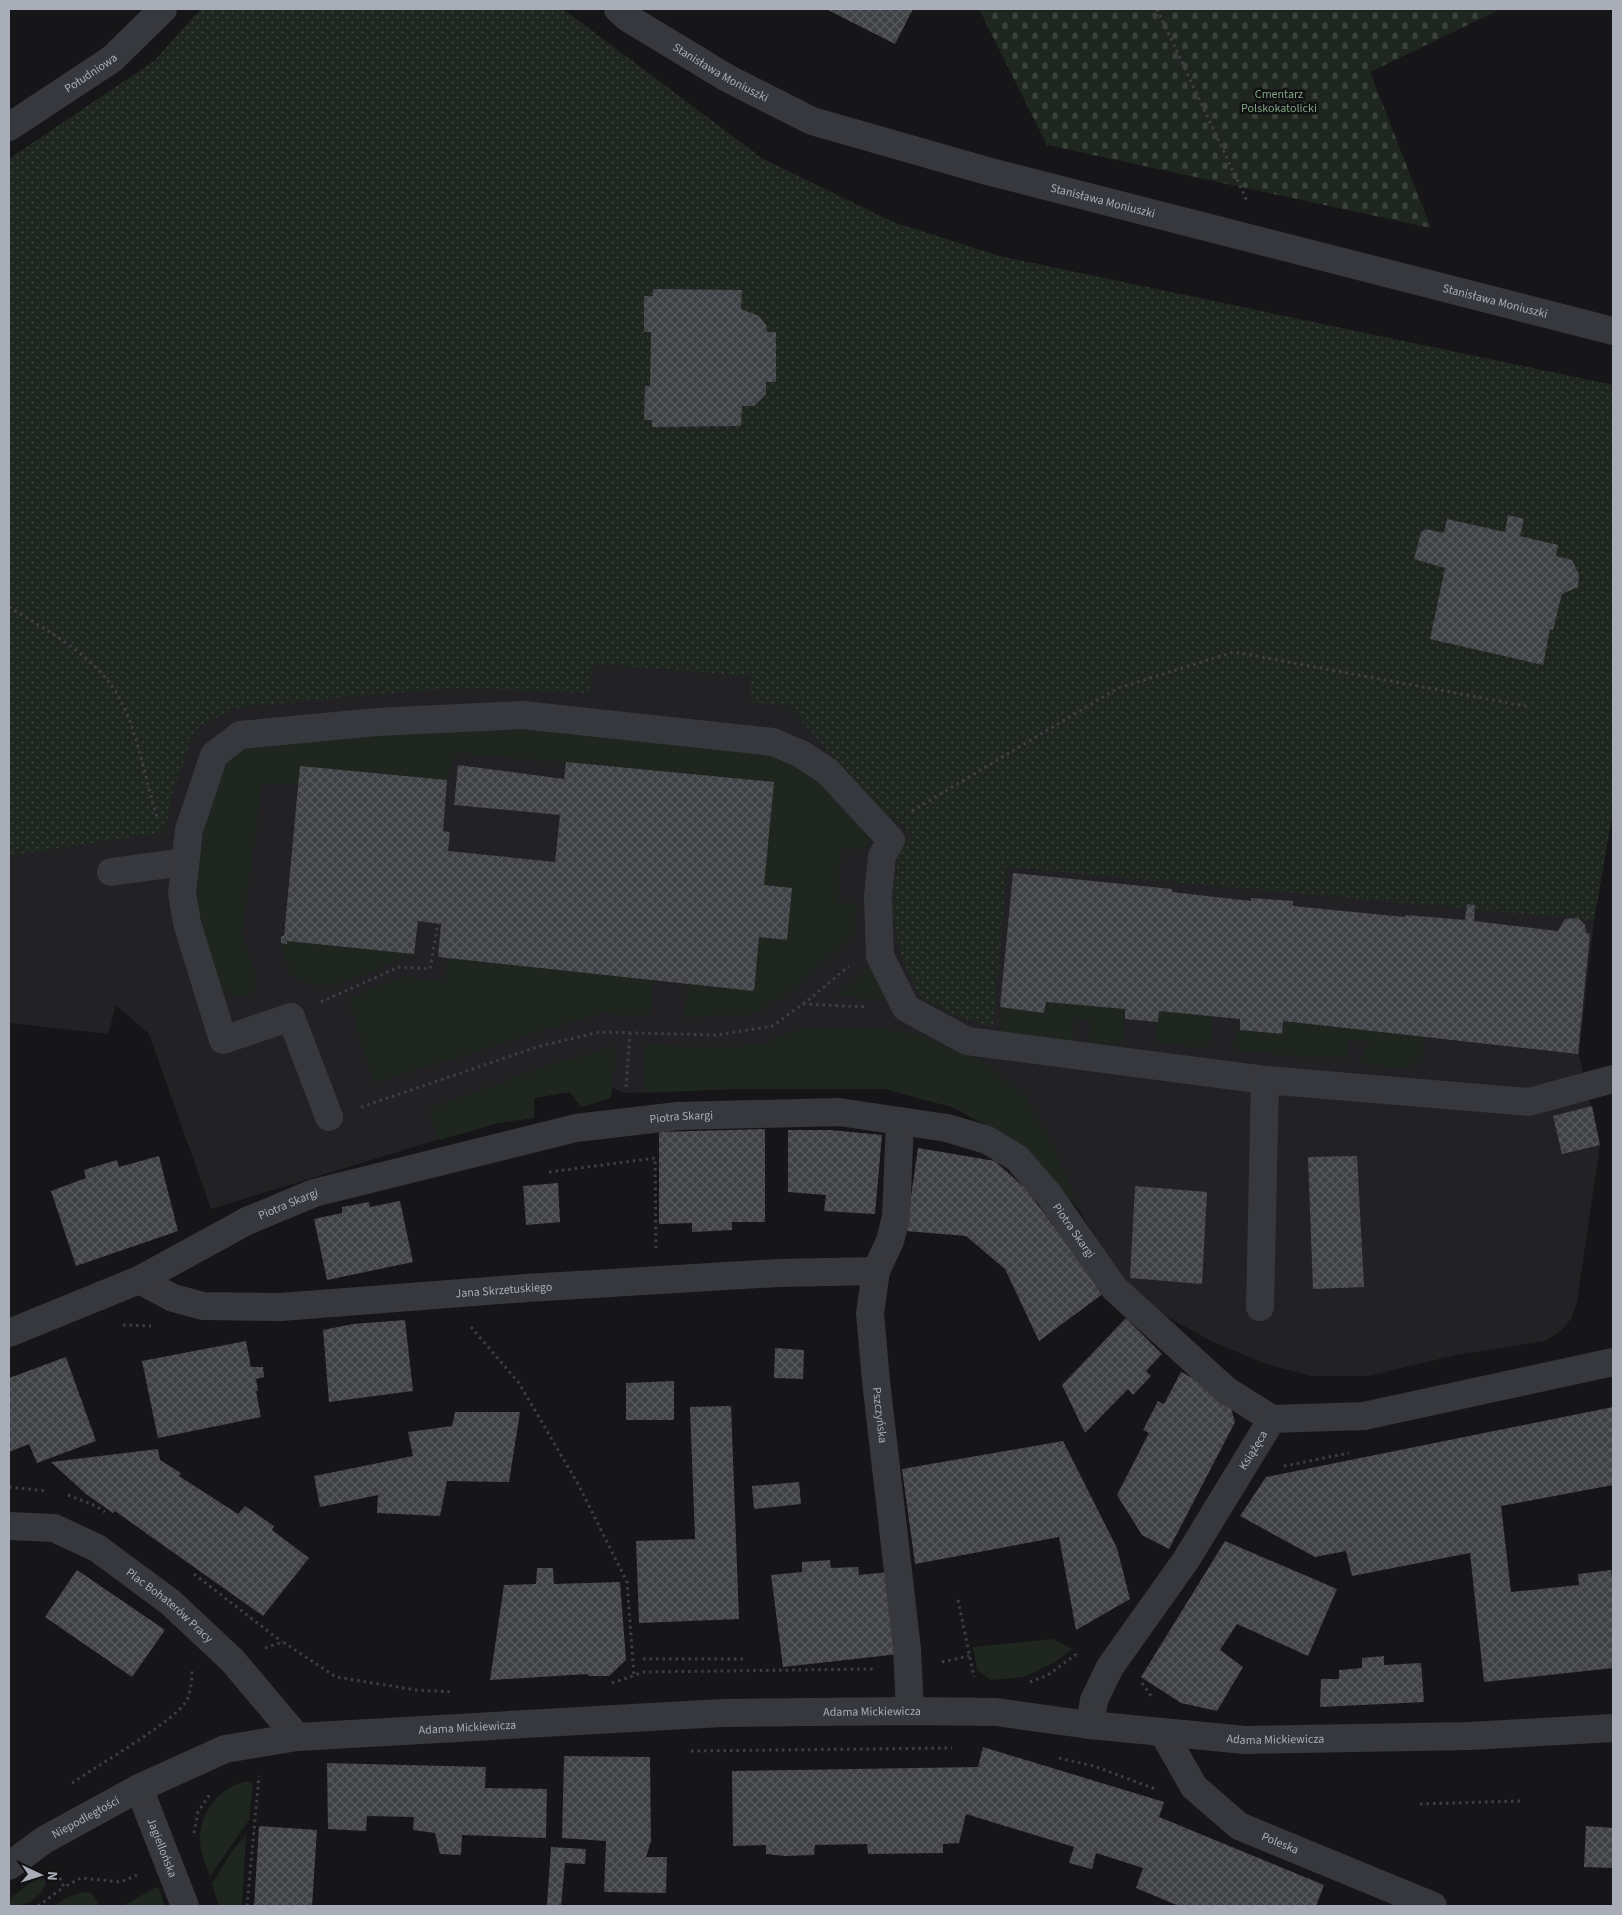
<svg xmlns="http://www.w3.org/2000/svg" width="1622" height="1915" viewBox="0 0 1622 1915" font-family="'Source Sans 3',sans-serif">
  <style>
    .built { fill: #222225 }
    .green { fill: #1e261f }
    .cemetery { fill: url(#cemetery-stones) }
    .park { fill: url(#park-dots) }
    .building { fill: url(#building-cross-hatch) }
    .lines { fill: none; stroke-linecap: round; stroke-linejoin: round }
    .path { stroke: #3d3f44; stroke-width: 3; stroke-dasharray: 2.5 4; stroke-linecap: butt }
    .minor { stroke: #37383d; stroke-width: 28 }
    .labels { text-anchor: middle; dominant-baseline: central; stroke-width: 5; stroke-linejoin: round; paint-order: stroke }
    .street-label { font-size: 12px; fill: #a8adb8; stroke: #111113 }
    .park-label { font-size: 12px; fill: #7fa381; stroke: #111113 }
  </style>
  <defs>
    <pattern id="cemetery-stones" width="16" height="16" patternUnits="userSpaceOnUse" patternTransform="scale(1.25)"><rect width="16" height="16" fill="#1e261f"/><path d="M2 7V4a2 2 0 0 1 4 0v3zM10 15v-3a2 2 0 0 1 4 0v3z" fill="#3c433d"/></pattern>
    <pattern id="park-dots" width="8" height="8" patternUnits="userSpaceOnUse" patternTransform="scale(1.25)"><rect width="8" height="8" fill="#1e261f"/><path d="M2 2h.1M6 6h.1" fill="none" stroke="#3c433d" stroke-width="1.8" stroke-linecap="round"/></pattern>
    <pattern id="building-cross-hatch" width="8" height="8" patternUnits="userSpaceOnUse" patternTransform="scale(1.25)"><rect width="8" height="8" fill="#404145"/><path d="M0 0l8 8M0 8l8-8" fill="none" stroke="#595a5e"/></pattern>
  </defs>
  <rect width="100%" height="100%" fill="#161618"/>
  <path class="built" d="M201,9H563L763,159L893,222L999,256L1613,385V811L1594,920L1579,1055L1600,1145L1577,1302L1571,1319L1561,1331L1545,1341L1456,1355L1368,1376H1311L1266,1364L1209,1340L1148,1306L1110,1262L1079,1210L1027,1149L955,1108L885,1089H734L625,1093L612,1088L611,1098L582,1107L569,1092L534,1098V1118L498,1123L427,1143L211,1209L149,1034L116,1005L108,1034L9,1023V159L154,61Z"/>
  <g class="green">
    <path d="M521,724L767,751L799,767L833,795L870,840L864,849L841,848L837,903L857,904L854,933L793,990L752,1014L684,1017L688,983L759,937L787,939L792,888L764,885L773,782L457,753L447,780L300,766L298,784H262L242,935L256,976L254,991L240,997L223,991L211,960L197,908L198,868L205,827L215,786L224,761L245,748L380,732Z"/>
    <path d="M287,941L414,954C393,962 342,988 322,986C309,985 301,979 290,973L281,943L287,944Z"/>
    <path d="M448,958L653,980L650,1016L600,1013L374,1083L348,998L404,977L444,982Z"/>
    <path d="M874,964L891,1000L836,996Z"/>
    <path d="M1046,1002L1125,1009L1122,1044L1089,1042L1091,1020L1073,1018L1072,1042L1001,1032L1000,1007L1044,1013Z"/>
    <path d="M1159,1011L1213,1016L1210,1047L1156,1044Z"/>
    <path d="M1283,1021L1424,1037C1423,1043 1423,1051 1421,1056C1414,1076 1378,1065 1362,1063V1058L1369,1041L1346,1040L1348,1058L1303,1057L1236,1050L1234,1048L1235,1030L1282,1034Z"/>
    <path d="M806,1027L875,1028L921,1035L987,1065L1027,1096L1055,1150L1079,1210L1027,1149L955,1108L885,1089H734L644,1093L643,1045L729,1047L761,1044Z"/>
    <path d="M616,1047L611,1098L582,1107L569,1092L534,1098V1118L498,1123L439,1140L428,1109L555,1063Z"/>
    <path d="M1053,1639L1072,1649L1053,1663L1024,1677L991,1680L977,1670L973,1647Z"/>
    <path d="M249,1781L253,1784L249,1820L210,1876C206,1865 201,1854 200,1842C198,1813 221,1785 249,1781Z"/>
    <path d="M246,1835L242,1906H219L212,1884L232,1851Z"/>
    <path d="M42,1874L46,1883C40,1900 25,1906 9,1906V1899Z"/>
    <path d="M156,1887L159,1888L165,1906H123Z"/>
    <path d="M83,1892L92,1893L99,1906H53L70,1896Z"/>
  </g>
  <path class="cemetery" d="M979,9H1501L1370,72L1431,228L1047,145Z"/>
  <path class="park" d="M201,9H563L763,159L893,222L999,256L1613,385V811L1594,920L1007,867L993,1027L957,1016L919,995L902,958L892,910L899,853L912,833L884,812L787,705L750,702V676L593,664L589,693L455,688L336,698L235,708L195,730L174,786L165,832L9,856V159L154,61Z"/>
  <g class="building">
    <path d="M826,9H913L895,44Z"/>
    <path d="M653,289L742,290L741,309L759,316L766,325L767,332H776V382H766V394L754,406H742L741,426L652,427V420H644L645,386H650L651,332H644V296H653Z"/>
    <path d="M1508,515L1524,519L1520,536L1558,545L1556,556L1572,560L1579,574L1578,587L1562,594L1553,630L1550,629L1543,665L1430,639L1445,568L1414,559L1421,532L1426,529L1444,533L1447,519L1505,532Z"/>
    <path d="M566,762L774,782L764,885L792,888L787,940L759,937L754,991L438,957L441,924L418,921L414,954L287,941V944L281,943V936H284L300,766L447,780L443,831L450,832L448,851L555,862L560,815L454,805L458,765L564,779Z"/>
    <path d="M1013,873L1172,889V892L1251,901V898L1293,901V906L1405,917L1406,915L1465,920L1467,904L1475,905L1474,921L1558,931L1565,919L1578,918L1585,925L1586,933L1590,934L1578,1054L1283,1021L1282,1034L1240,1030V1019L1159,1011L1158,1022L1125,1019V1009L1046,1002L1044,1013L1000,1007Z"/>
    <path d="M1592,1106L1600,1145L1562,1154L1553,1116Z"/>
    <path d="M765,1129V1222H732V1230L692,1232V1223L659,1224V1132Z"/>
    <path d="M788,1130H831L882,1135L875,1214L824,1211L826,1195L788,1192Z"/>
    <path d="M918,1148L995,1161L1025,1188L1104,1293L1039,1341L1005,1269L966,1236L906,1231Z"/>
    <path d="M159,1156L178,1231L76,1266L51,1191L86,1178L84,1170L117,1160L119,1167Z"/>
    <path d="M1357,1156L1364,1287L1313,1289L1308,1157Z"/>
    <path d="M558,1183L560,1222L526,1225L523,1186Z"/>
    <path d="M1135,1186L1207,1192L1202,1284L1130,1278Z"/>
    <path d="M400,1201L413,1262L327,1280L314,1219L342,1213V1207L369,1202L370,1207Z"/>
    <path d="M1126,1318L1162,1354L1146,1371L1151,1376L1133,1395L1128,1389L1085,1433L1062,1385Z"/>
    <path d="M405,1320L413,1391L329,1402L323,1330L353,1324Z"/>
    <path d="M246,1341L251,1367H263L264,1377L256,1379L258,1391H256L261,1417L158,1438L142,1361Z"/>
    <path d="M775,1348L804,1350L803,1379L774,1378Z"/>
    <path d="M66,1357L96,1441L37,1463L29,1444L9,1452V1378Z"/>
    <path d="M1181,1372L1212,1388L1229,1402L1235,1422L1169,1549L1142,1535L1117,1495L1149,1433L1143,1430L1158,1401L1164,1404Z"/>
    <path d="M674,1381V1420H626V1383Z"/>
    <path d="M731,1406L739,1619L639,1623L636,1541L695,1539L690,1407Z"/>
    <path d="M1613,1407V1485L1501,1506L1511,1592L1579,1585L1578,1574L1611,1570L1613,1582V1668L1484,1682L1470,1553L1352,1576L1346,1551L1315,1557L1240,1516L1266,1477Z"/>
    <path d="M455,1412H520L509,1482L447,1481L440,1516L377,1513L378,1495L320,1507L314,1476L413,1456L408,1432L452,1426Z"/>
    <path d="M1063,1441L1117,1548L1130,1599L1076,1630L1059,1537L915,1564L902,1469Z"/>
    <path d="M158,1449L160,1460L181,1473L179,1476L238,1514L245,1506L274,1526L272,1530L309,1558L263,1616L115,1511L113,1513L86,1494L51,1462Z"/>
    <path d="M799,1482L801,1504L754,1509L752,1486Z"/>
    <path d="M1225,1541L1337,1589L1308,1656L1237,1624L1220,1650L1243,1667L1217,1711L1181,1703L1141,1677Z"/>
    <path d="M830,1560L831,1568L858,1567L859,1575L889,1572L899,1654L783,1667L771,1575L802,1572V1562Z"/>
    <path d="M537,1568H553L554,1584L620,1582L626,1660L609,1676H588V1674L490,1680L504,1585L536,1584Z"/>
    <path d="M77,1570L165,1630L132,1677L45,1617Z"/>
    <path d="M1384,1656V1665L1421,1663L1424,1702L1320,1707L1321,1679H1339V1670L1362,1668V1658Z"/>
    <path d="M983,1747L1164,1802L1159,1817L1324,1885L1316,1906H1179L1136,1888L1143,1868L1096,1853L1092,1869L1069,1863L1074,1847L966,1814L959,1843L943,1844V1853L868,1854L867,1844L815,1845L814,1855L785,1856L766,1854V1845L733,1846L732,1771L978,1767Z"/>
    <path d="M564,1756L650,1757L651,1841L646,1857H667L666,1893L604,1892L606,1841L562,1838Z"/>
    <path d="M327,1763L486,1767L485,1788L547,1789L546,1838L462,1835L461,1855L440,1854L435,1833L413,1830L414,1817L367,1816L366,1831L328,1829Z"/>
    <path d="M259,1826L317,1830L312,1906H254Z"/>
    <path d="M1586,1826L1613,1828V1868L1584,1867Z"/>
    <path d="M551,1847L586,1849L585,1864L565,1863L561,1906L547,1905Z"/>
  </g>
  <g class="lines">
    <g class="path">
      <path d="M1157,9L1247,201"/>
      <path d="M9,607C48,631 101,659 122,703C139,738 145,779 157,817"/>
      <path d="M912,811L1118,688L1234,652L1526,706"/>
      <path d="M321,1002L399,967L430,969L438,923"/>
      <path d="M803,1004L867,1007"/>
      <path d="M626,1087L630,1033"/>
      <path d="M361,1107L540,1046L600,1032L717,1035L773,1026L812,997L849,966"/>
      <path d="M549,1172L655,1158L656,1248"/>
      <path d="M123,1325L151,1326"/>
      <path d="M471,1327L519,1383L578,1484L627,1582L634,1676"/>
      <path d="M1284,1466L1349,1453"/>
      <path d="M9,1487L47,1491"/>
      <path d="M68,1495L96,1506L105,1512"/>
      <path d="M194,1574L282,1642"/>
      <path d="M958,1600L974,1677"/>
      <path d="M265,1648L283,1642L336,1677L416,1690L454,1692"/>
      <path d="M643,1659H744"/>
      <path d="M942,1662L969,1656"/>
      <path d="M1030,1682L1048,1675L1075,1655L1078,1656"/>
      <path d="M612,1683L644,1672L874,1669"/>
      <path d="M1142,1683L1151,1696"/>
      <path d="M691,1751L952,1748"/>
      <path d="M1059,1758L1094,1766L1155,1789"/>
      <path d="M72,1783C95,1767 177,1720 187,1700C191,1690 192,1679 192,1669"/>
      <path d="M1420,1804L1520,1801"/>
      <path d="M194,1833L198,1812L210,1794"/>
      <path d="M57,1872L64,1887L81,1878L121,1882L137,1875"/>
      <path d="M38,1906L64,1887"/>
      <path d="M247,1906L259,1776"/>
    </g>
    <g class="minor">
      <path id="s1" d="M618,9L628,18L727,78L812,121L987,171L1613,331"/>
      <path id="s2" d="M9,127L112,59L163,9"/>
      <path d="M111,872L184,862"/>
      <path d="M329,1117L291,1017L223,1040L187,923L182,893L189,830L214,755L240,735L377,722L523,715L773,742L801,754L827,771L891,840L882,856L878,897L880,956L906,1008L967,1041L1265,1080"/>
      <path id="s3" d="M900,1121L896,1217L890,1241L876,1271L870,1313L876,1381L907,1649L910,1711"/>
      <path id="s4" d="M139,1280L173,1298L203,1306L281,1307L527,1288L778,1273L876,1271"/>
      <path d="M1260,1307L1265,1080L1529,1102L1613,1079"/>
      <path id="s5" d="M9,1333L139,1280L247,1221L314,1193L576,1128L678,1116L839,1112L947,1128L987,1140L1017,1158L1049,1195L1114,1288L1226,1390L1272,1419"/>
      <path id="s6" d="M9,1526L54,1528L97,1548L170,1602L232,1660L297,1737"/>
      <path id="s7" d="M1090,1725L1094,1700L1110,1667L1186,1560L1272,1419L1364,1416L1613,1362"/>
      <path id="s8" d="M1164,1734L1194,1787L1239,1826L1433,1906"/>
      <path id="s9" d="M139,1788L185,1906"/>
      <path id="s10" d="M9,1866L44,1840L139,1788L225,1749L297,1737L722,1713L910,1711L996,1712L1090,1725L1245,1740L1470,1736L1613,1728"/>
    </g>
  </g>
  <g class="labels">
    <g class="street-label">
      <text stroke="none"><textPath href="#s1" startOffset="121">Stanisława Moniuszki</textPath></text>
      <text stroke="none"><textPath href="#s2" startOffset="98">Południowa</textPath></text>
      <text stroke="none"><textPath href="#s1" startOffset="526">Stanisława Moniuszki</textPath></text>
      <text stroke="none"><textPath href="#s1" startOffset="931">Stanisława Moniuszki</textPath></text>
      <text stroke="none"><textPath href="#s5" startOffset="712">Piotra Skargi</textPath></text>
      <text stroke="none"><textPath href="#s5" startOffset="308">Piotra Skargi</textPath></text>
      <text stroke="none"><textPath href="#s5" startOffset="1148">Piotra Skargi</textPath></text>
      <text stroke="none"><textPath href="#s4" startOffset="371">Jana Skrzetuskiego</textPath></text>
      <text stroke="none"><textPath href="#s3" startOffset="299">Pszczyńska</textPath></text>
      <text stroke="none"><textPath href="#s7" startOffset="322">Książęca</textPath></text>
      <text stroke="none"><textPath href="#s6" startOffset="185">Plac Bohaterów Pracy</textPath></text>
      <text stroke="none"><textPath href="#s10" startOffset="895">Adama Mickiewicza</textPath></text>
      <text stroke="none"><textPath href="#s10" startOffset="490">Adama Mickiewicza</textPath></text>
      <text stroke="none"><textPath href="#s10" startOffset="1300">Adama Mickiewicza</textPath></text>
      <text stroke="none"><textPath href="#s10" startOffset="91">Niepodległości</textPath></text>
      <text stroke="none"><textPath href="#s8" startOffset="165">Poleska</textPath></text>
      <text stroke="none"><textPath href="#s9" startOffset="64">Jagiellońska</textPath></text>
    </g>
    <g class="park-label">
      <text x="1279" y="94">Cmentarz<tspan x="1279" dy="14">Polskokatolicki</tspan></text>
    </g>
  </g>
  <rect width="1622" height="1915" fill="none" stroke="#a8adb8" stroke-width="20"/>
  <g transform="translate(40 1875) rotate(94)" stroke="#111113" stroke-width="4" paint-order="stroke">
  <path d="M0-4L9 19L0 12L-9 19Z" fill="#a8adb8"/>
  <text y="-8" font-size="14" font-weight="bold" text-anchor="middle" fill="#a8adb8">N</text>
  </g>
</svg>
